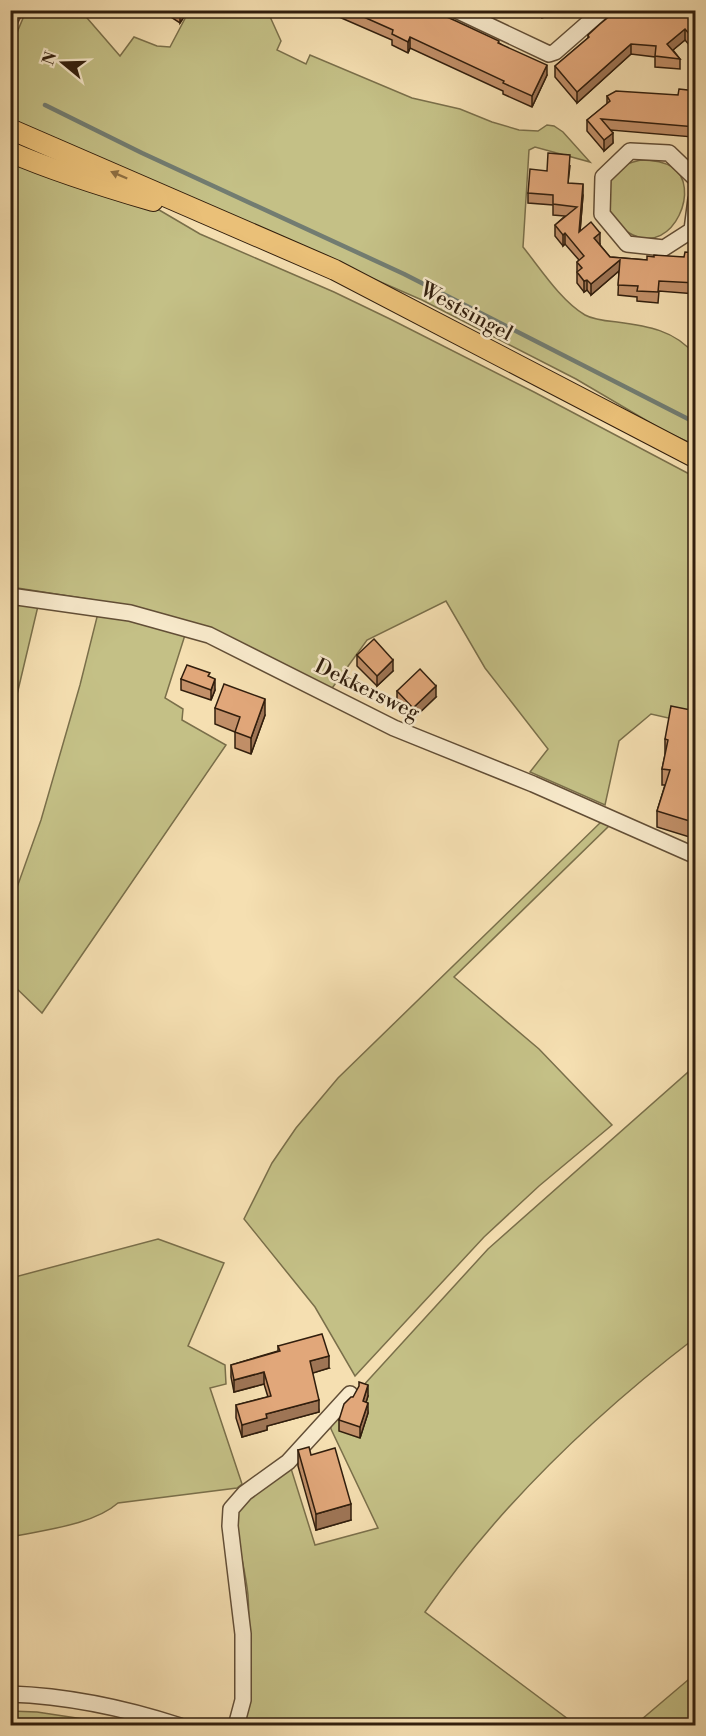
<svg xmlns="http://www.w3.org/2000/svg" width="706" height="1736" viewBox="0 0 706 1736" font-family="'Libre Bodoni',serif">
  <style>
    .green { fill: #c4c086; stroke: #7a6f4a; stroke-width: 1.5 }
    .lines { fill: none; stroke-linecap: round; stroke-linejoin: round }
    .stream { stroke: #727c71; stroke-width: 4.5 }
    .minor-casing { stroke: #624e36; stroke-width: 18 }
    .major-casing { stroke: #311e0d; stroke-width: 22 }
    .minor { stroke: #f8eacc; stroke-width: 15 }
    .major { stroke: #eac078; stroke-width: 20 }
    .wall { fill: #c29069; stroke: #311e0d; stroke-width: 1.5 }
    .shaded-wall { fill: #9e7555; stroke: #311e0d; stroke-width: 1.5 }
    .building { fill: #e1a77a; stroke: #311e0d; stroke-width: 1.5 }
    .oneway { fill: #8e6f42 }
    .labels { text-anchor: middle; dominant-baseline: central; stroke-width: 5; stroke-linejoin: round; paint-order: stroke }
    .street-label { font-size: 21px; fill: #311e0d; stroke: #f8eacc }
  </style>
  <rect width="100%" height="100%" fill="#f5dfb1"/>
  <filter id="stains"><feTurbulence type="fractalNoise" baseFrequency=".00333" numOctaves="4"/><feColorMatrix values="0 0 0 0 .2 0 0 0 0 .09 0 0 0 0 .02 0 0 0 .5 -.17"/></filter>
  <radialGradient id="worn" r=".72"><stop offset=".6" stop-color="#630" stop-opacity="0"/><stop offset="1" stop-color="#630" stop-opacity=".3"/></radialGradient>
  <g class="green">
    <path d="M267,10L281,41L277,50L306,64L310,55L412,98L460,109L492,122L519,130L538,131L547,125L554,126L563,132L590,162L535,147L529,150L523,247C540,268 561,301 585,315C594,320 607,321 617,322C647,326 675,330 695,355V445L666,432L576,379L422,300L34,131L11,119V47L26,11H81L120,56L134,37L157,46L170,47L189,11Z"/>
    <path d="M11,157L149,204L200,234L334,292L390,319L534,392L695,477V724L651,714L619,741L605,805L530,772L548,749L485,668L446,601L367,640L330,691L131,608L94,600L11,587Z"/>
    <path d="M641,160C652,160 663,161 672,167C702,185 674,255 633,235C625,231 616,226 612,218C605,205 604,180 616,170C623,164 633,162 641,160Z"/>
    <path d="M11,599L38,606L11,720Z"/>
    <path d="M98,613L137,620L185,635L165,698L183,709L182,720L226,745L42,1013L11,983L10,907L41,820L80,685Z"/>
    <path d="M603,820L612,823L454,977L539,1049L612,1125L539,1186L484,1237L355,1376L315,1307L244,1219L272,1163L296,1128L338,1078Z"/>
    <path d="M695,1066V1338C593,1416 499,1506 425,1612L576,1725H241C245,1682 251,1639 248,1595C245,1566 236,1540 235,1511L289,1462L315,1545L378,1528L331,1429L330,1422L488,1249Z"/>
    <path d="M158,1239L224,1263L188,1346L225,1365L226,1384L210,1388L242,1484L237,1488L118,1503C93,1525 43,1530 11,1537V1278Z"/>
    <path d="M695,1674V1725H635Z"/>
    <path d="M10,1711L37,1712L123,1725H11Z"/>
  </g>
  <g class="lines">
    <path class="stream" d="M45,105L142,153L404,274L696,423"/>
    <defs>
      <g id="minor">
        <path d="M456,10L549,54L555,52L603,10"/>
        <path d="M10,20L15,10"/>
        <path d="M696,179L669,153L630,151L603,177L602,214L627,244L664,248L692,230L696,199"/>
        <path d="M10,596L130,613L209,635L394,728L533,784L696,856"/>
        <path d="M10,1694C68,1696 125,1708 180,1726"/>
        <path d="M236,1726L243,1700V1634L230,1526L231,1509L245,1493L288,1462L350,1394"/>
      </g>
      <g id="major">
        <path d="M10,129L335,270L696,458"/>
        <path d="M10,152C56,172 105,187 153,201"/>
      </g>
    </defs>
    <use href="#minor" class="minor-casing"/>
    <use href="#major" class="major-casing"/>
    <use href="#minor" class="minor"/>
    <use href="#major" class="major"/>
  </g>
  <g class="wall">
    <path d="M160,10H187V12L180,23Z"/>
    <path d="M323,10H431L499,43L547,75L532,107L503,94V91L410,48L408,53L392,45V40Z"/>
    <path d="M696,10V53L685,40L673,50L680,59V69L655,67V57L631,54L577,103L555,77V66L588,38V35L613,16Z"/>
    <path d="M696,91V154L692,150V139L694,137L611,130L613,143L604,151L587,131V120L607,104V96L678,95Z"/>
    <path d="M570,166L568,183L583,195L580,232L600,244V245L610,257L647,260L684,257L696,253V294L659,291L658,303L637,301V297L618,295L619,271L591,295L587,290L584,292L577,283V262L579,260L565,244L563,246L555,236V225L565,216L553,215V205L528,203V193L547,171Z"/>
    <path d="M357,655L393,671L377,686L357,666Z"/>
    <path d="M210,677L215,690L211,700L181,690V679Z"/>
    <path d="M397,691L436,697L413,719L397,702Z"/>
    <path d="M215,708L265,715L251,754L235,748V732L215,724Z"/>
    <path d="M696,711V839L657,827V811L665,785H662V769L665,755V739Z"/>
    <path d="M278,1346L329,1368L312,1373L319,1412L267,1426V1430L242,1437L236,1418V1405L268,1397L264,1384L234,1392L231,1377V1365L278,1351Z"/>
    <path d="M368,1396L366,1402L368,1413L360,1438L339,1431V1420L353,1397Z"/>
    <path d="M298,1450L311,1455L351,1520L316,1530L298,1466Z"/>
  </g>
  <g class="shaded-wall">
    <path d="M181,10H187V12L180,23V13Z"/>
    <path d="M542,10H564L542,18Z"/>
    <path d="M685,29V40L667,55V44Z"/>
    <path d="M410,37V48L408,53V42Z"/>
    <path d="M631,44V54L577,103V92Z"/>
    <path d="M547,65V75L532,107V96Z"/>
    <path d="M613,133V143L604,151V140Z"/>
    <path d="M583,184V195L579,243V232Z"/>
    <path d="M565,233V244L563,246V235Z"/>
    <path d="M600,233V244L594,249V238Z"/>
    <path d="M620,260V270L591,295V284Z"/>
    <path d="M587,280V290L584,292V281Z"/>
    <path d="M393,660V671L377,686V676Z"/>
    <path d="M215,679V690L211,700V690Z"/>
    <path d="M436,686V697L413,719V708Z"/>
    <path d="M265,699V715L251,754V738Z"/>
    <path d="M329,1356V1368L310,1374V1361Z"/>
    <path d="M264,1372V1384L234,1392V1380Z"/>
    <path d="M368,1385V1396L363,1412V1401Z"/>
    <path d="M319,1400V1412L267,1426V1430L242,1437V1425L266,1414Z"/>
    <path d="M368,1403V1413L360,1438V1427Z"/>
    <path d="M351,1504V1520L316,1530V1514Z"/>
  </g>
  <g class="building">
    <path d="M348,10H431L456,21L499,41L498,43L547,65L532,96L503,83L504,81L410,37L408,42L392,34L393,30Z"/>
    <path d="M619,10H696V42L685,29L667,44L680,59L655,56L656,46L631,44L577,92L555,66L589,37L588,35L600,24L611,15L613,16Z"/>
    <path d="M679,89L696,91V127L601,119L613,133L604,140L587,120L610,101L607,96L616,91L678,95Z"/>
    <path d="M696,136V143L692,139Z"/>
    <path d="M548,153L570,155L568,183L583,184L579,232L591,222L600,233L594,238L610,257L647,260V256L654,257V255L684,257L685,252L696,253V283L659,281L658,292L637,291L638,286L618,285L620,260L591,284L587,280L584,281L577,272L582,268L577,262L584,256L565,233L563,235L555,225L577,207L553,204V195L528,193L530,169L547,171Z"/>
    <path d="M374,639L393,660L377,676L357,655Z"/>
    <path d="M187,665L210,673L208,676L215,679L211,690L181,679Z"/>
    <path d="M420,669L436,686L413,708L397,691Z"/>
    <path d="M224,684L265,699L251,738L235,732L240,717L215,708Z"/>
    <path d="M671,706L696,711V823L657,811L670,770L662,769L668,740L665,739Z"/>
    <path d="M322,1334L329,1356L310,1361L319,1400L266,1414L267,1418L242,1425L236,1405L271,1396L264,1372L234,1380L231,1365L280,1351L278,1346Z"/>
    <path d="M359,1382L368,1385L363,1401L368,1403L360,1427L339,1420L344,1404L351,1397H353L359,1386Z"/>
    <path d="M309,1447L311,1455L335,1448L351,1504L316,1514L298,1450Z"/>
  </g>
  <defs><path id="oneway-solid" d="M-6-.8H1V-3.2L6.5 0L1 3.2V.8H-6Z" transform="scale(1.5)"/></defs>
  <use class="oneway" href="#oneway-solid" transform="translate(119 175) rotate(-157)"/>
  <g class="labels">
    <g class="street-label">
      <text transform="translate(466 312) rotate(28)">Westsingel</text>
      <text transform="translate(367 690) rotate(26)">Dekkersweg</text>
    </g>
  </g>
  <rect width="706" height="1736" fill="none" stroke="#f5dfb1" stroke-width="36"/>
  <rect x="12" y="12" width="682" height="1712" fill="none" stroke="#311e0d" stroke-width="3"/>
  <rect x="18" y="18" width="670" height="1700" fill="none" stroke="#311e0d" stroke-width="1.5"/>
  <g transform="translate(63 63) rotate(289)" stroke="#f8eacc" stroke-width="4.5" paint-order="stroke">
  <path d="M0-4.5L10 22L0 15L-10 22Z" fill="#311e0d"/>
  <text y="-9" font-size="16" font-weight="bold" text-anchor="middle" fill="#311e0d">N</text>
  </g>
  <rect width="100%" height="100%" filter="url(#stains)"/>
  <rect width="100%" height="100%" fill="url(#worn)"/>
</svg>
